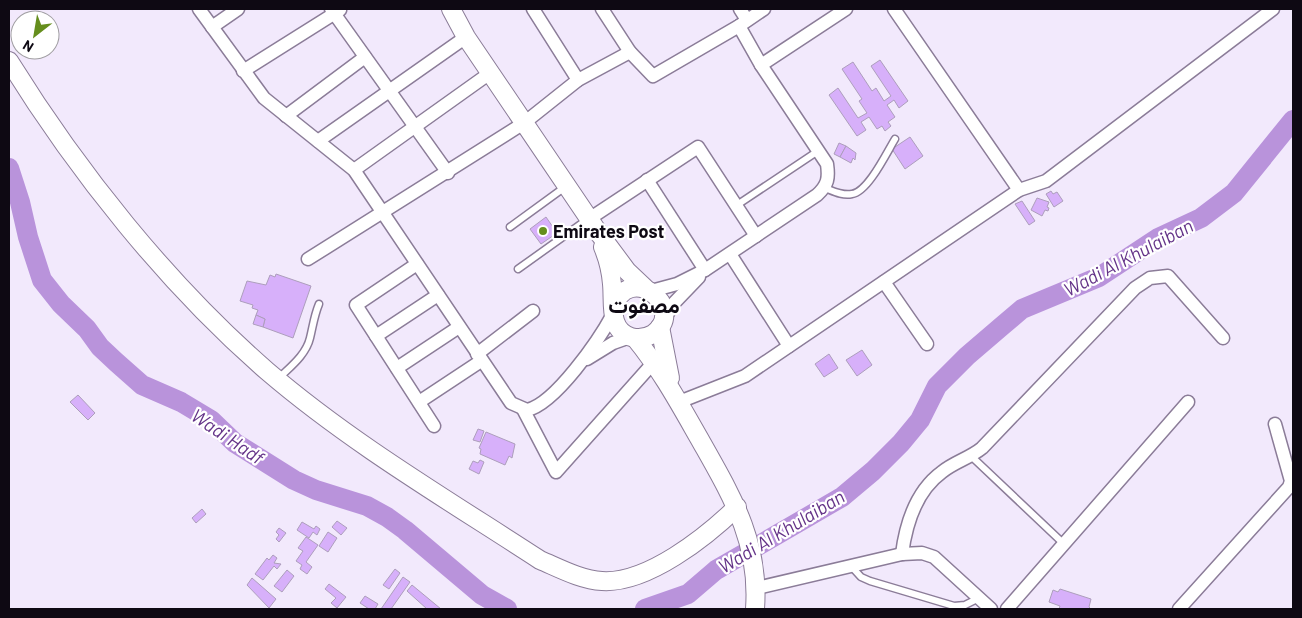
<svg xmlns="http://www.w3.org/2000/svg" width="1302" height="618" viewBox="0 0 1302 618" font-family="Barlow,Vazirmatn,sans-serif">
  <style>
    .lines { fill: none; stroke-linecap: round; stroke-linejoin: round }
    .river { stroke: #b993db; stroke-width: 20 }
    .building { fill: #d7b0fa; stroke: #ad9ebc }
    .lane-casing { stroke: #8b7c98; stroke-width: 9 }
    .street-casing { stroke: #8b7c98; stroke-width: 15 }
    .secondary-casing { stroke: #8b7c98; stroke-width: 20 }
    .lane { stroke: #fff; stroke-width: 6 }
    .street { stroke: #fff; stroke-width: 12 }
    .secondary { stroke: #fff; stroke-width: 18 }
    .poi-dot { fill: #658e1d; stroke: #fff; stroke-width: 2 }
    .labels { text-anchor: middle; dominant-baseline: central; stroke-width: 4.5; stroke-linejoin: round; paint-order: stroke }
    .poi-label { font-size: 18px; font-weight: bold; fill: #0e0913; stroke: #fff; text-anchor: start }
    .water-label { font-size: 19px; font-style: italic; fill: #643388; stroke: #fff }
    .district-label { font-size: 22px; font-weight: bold; fill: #0e0913; stroke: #fff }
  </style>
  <rect width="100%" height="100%" fill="#f2e9fc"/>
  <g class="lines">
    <g class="river">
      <path d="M9,168L20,202L28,237L42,280L61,304L87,329L100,347L116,362L142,385L181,402L211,420L235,443L294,480L316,490L367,506L387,517L405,530L482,595L507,609"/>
      <path d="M645,609L688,594L716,570L842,497L873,471L901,443L920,420L937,386L967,356L1002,326L1022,309L1099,277L1158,238L1201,218L1234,193L1293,120"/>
    </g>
  </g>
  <g class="building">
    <path d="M880,60L908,101L899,108L894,100L887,105L895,117L888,122L891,126L885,131L882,126L877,129L869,117L861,122L866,130L857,136L829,95L838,88L858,118L867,113L859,101L862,99L842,69L853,62L872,91L876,88L884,101L891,96L871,66Z"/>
    <path d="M910,137L923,156L905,169L892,149Z"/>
    <path d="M839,143L846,146L840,157L834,154Z"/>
    <path d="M846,146L856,153L855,160L853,158L851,163L840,157Z"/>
    <path d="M1051,191L1053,194L1057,192L1063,201L1054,207L1046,194Z"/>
    <path d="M1037,198L1049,202L1047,207L1049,208L1048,211L1045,210L1042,216L1031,210Z"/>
    <path d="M1022,201L1035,221L1029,225L1015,204Z"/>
    <path d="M546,217L557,233L541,244L530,229Z"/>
    <path d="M276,274L311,286L293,338L263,327L265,319L256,315L258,310L252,308L253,305L240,301L247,281L266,285L270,275L275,277Z"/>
    <path d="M256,315L265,319L263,327L253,324Z"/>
    <path d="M862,350L872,365L857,376L846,360Z"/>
    <path d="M829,354L838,368L824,377L815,364Z"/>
    <path d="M78,395L95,413L88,420L70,402Z"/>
    <path d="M478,429L484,431L480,442L473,440Z"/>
    <path d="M486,432L515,444L512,458L509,456L505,465L480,454L481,449L479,448Z"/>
    <path d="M480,460L484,462L479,474L469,469L473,461L478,463Z"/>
    <path d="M202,509L206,514L196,523L192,518Z"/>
    <path d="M337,521L347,528L341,535L332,527Z"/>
    <path d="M302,522L314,529L316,526L320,529L317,535L313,532L309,538L297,530Z"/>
    <path d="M279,528L286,533L279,542L276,539L279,535L276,532Z"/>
    <path d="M328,532L337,538L328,552L319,546Z"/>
    <path d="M306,537L318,545L306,562L312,567L307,574L300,569L302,565L296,561L303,551L298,548Z"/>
    <path d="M273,555L277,558L274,563L281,564L277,569L274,566L263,580L255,574L267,558L269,560Z"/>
    <path d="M395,569L400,573L389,589L383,585Z"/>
    <path d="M287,570L294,576L282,592L274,586Z"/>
    <path d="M403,577L410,582L391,609H381Z"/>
    <path d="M252,578L276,599L269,608L247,585Z"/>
    <path d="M329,584L346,597L337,608L331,603L336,598L325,589Z"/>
    <path d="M412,585L441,609H427L407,591Z"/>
    <path d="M1060,589L1091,599L1089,607L1091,609H1059L1060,606L1049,602L1053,590L1058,592Z"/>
    <path d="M365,596L378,604L375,609H369L360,603Z"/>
  </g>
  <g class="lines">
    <defs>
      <g id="lane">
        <path d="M825,188C833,191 842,196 852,194C868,192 887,152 895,139"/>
        <path d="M737,205L818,151"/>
        <path d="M510,227L565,187"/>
        <path d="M518,269L588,219"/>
        <path d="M279,378C290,367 306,355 310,338C313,326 314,316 319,304"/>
        <path d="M971,456L1064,544"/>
        <path d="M851,566L861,577L870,581L954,606L965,605L979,598"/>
      </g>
      <g id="street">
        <path d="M199,9L264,98L354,170L511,403L527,410C555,404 599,340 613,314"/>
        <path d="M331,9L448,173"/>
        <path d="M533,9L578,80"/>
        <path d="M602,9L630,52L653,76L739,26L764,9"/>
        <path d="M740,9L747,20"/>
        <path d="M894,9L1019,190"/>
        <path d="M739,26L761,65"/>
        <path d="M212,27L238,9"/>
        <path d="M243,71L340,10"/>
        <path d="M286,116L365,57"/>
        <path d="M318,141L466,37"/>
        <path d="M354,170L490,73"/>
        <path d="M647,180L705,270"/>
        <path d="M589,219L698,147L756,236"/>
        <path d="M730,254L789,346"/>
        <path d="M308,259L524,123L578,80L630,52"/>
        <path d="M884,282L927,344"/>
        <path d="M651,291L677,284L705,270L817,195C828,185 829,178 827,164L761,65L846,9"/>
        <path d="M663,321L674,303L699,277"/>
        <path d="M376,336L356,305L417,264"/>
        <path d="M477,354L533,311"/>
        <path d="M587,359L613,343L630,337"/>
        <path d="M397,368L459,327"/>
        <path d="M419,402L481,361"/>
        <path d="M679,402L745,376L1019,190L1046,181L1273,9"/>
        <path d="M523,409L556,472L654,362"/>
        <path d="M434,426L376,336L438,295"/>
        <path d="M902,554C906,523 916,491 942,472C954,462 970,458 982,448L1135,288L1150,278L1168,276L1223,338"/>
        <path d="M757,588L902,554L922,553L934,557L991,609"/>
        <path d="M1007,609L1188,402"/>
        <path d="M1179,609L1289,487L1291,481L1275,424"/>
      </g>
      <g id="secondary">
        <path d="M451,9L466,37L598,232L627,271L645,288"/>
        <path d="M9,61C78,172 167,284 267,371C351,443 448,500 540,560C559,568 581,580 602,581C647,584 706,537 737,507"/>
        <path d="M603,247C608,259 611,271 612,284C614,303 608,330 631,337C638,339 646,338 653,334C689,308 629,260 613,308"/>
        <path d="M660,327L670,378"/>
        <path d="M635,338C661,370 679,403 699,438C731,495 760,541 755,609"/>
      </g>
    </defs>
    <use href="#lane" class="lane-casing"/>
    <use href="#street" class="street-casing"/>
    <use href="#secondary" class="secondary-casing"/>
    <use href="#lane" class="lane"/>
    <use href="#street" class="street"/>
    <use href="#secondary" class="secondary"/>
  </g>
  <circle class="poi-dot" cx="543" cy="231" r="5"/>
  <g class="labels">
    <g class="poi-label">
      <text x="553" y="231">Emirates Post</text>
    </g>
    <g class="water-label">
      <text transform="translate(1128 257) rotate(-28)">Wadi Al Khulaiban</text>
      <text transform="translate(228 436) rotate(34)">Wadi Hadf</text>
      <text transform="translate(781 531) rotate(-31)">Wadi Al Khulaiban</text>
    </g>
    <g class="district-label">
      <text x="644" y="304">مصفوت</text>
    </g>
  </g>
  <rect width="1302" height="618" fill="none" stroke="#0e0913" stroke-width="20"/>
  <g transform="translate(35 35) rotate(211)"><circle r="24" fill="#ffffff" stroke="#9f9da1"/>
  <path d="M0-4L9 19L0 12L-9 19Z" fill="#658e1d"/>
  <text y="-8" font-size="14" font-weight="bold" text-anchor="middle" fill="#0e0913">N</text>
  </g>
</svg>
